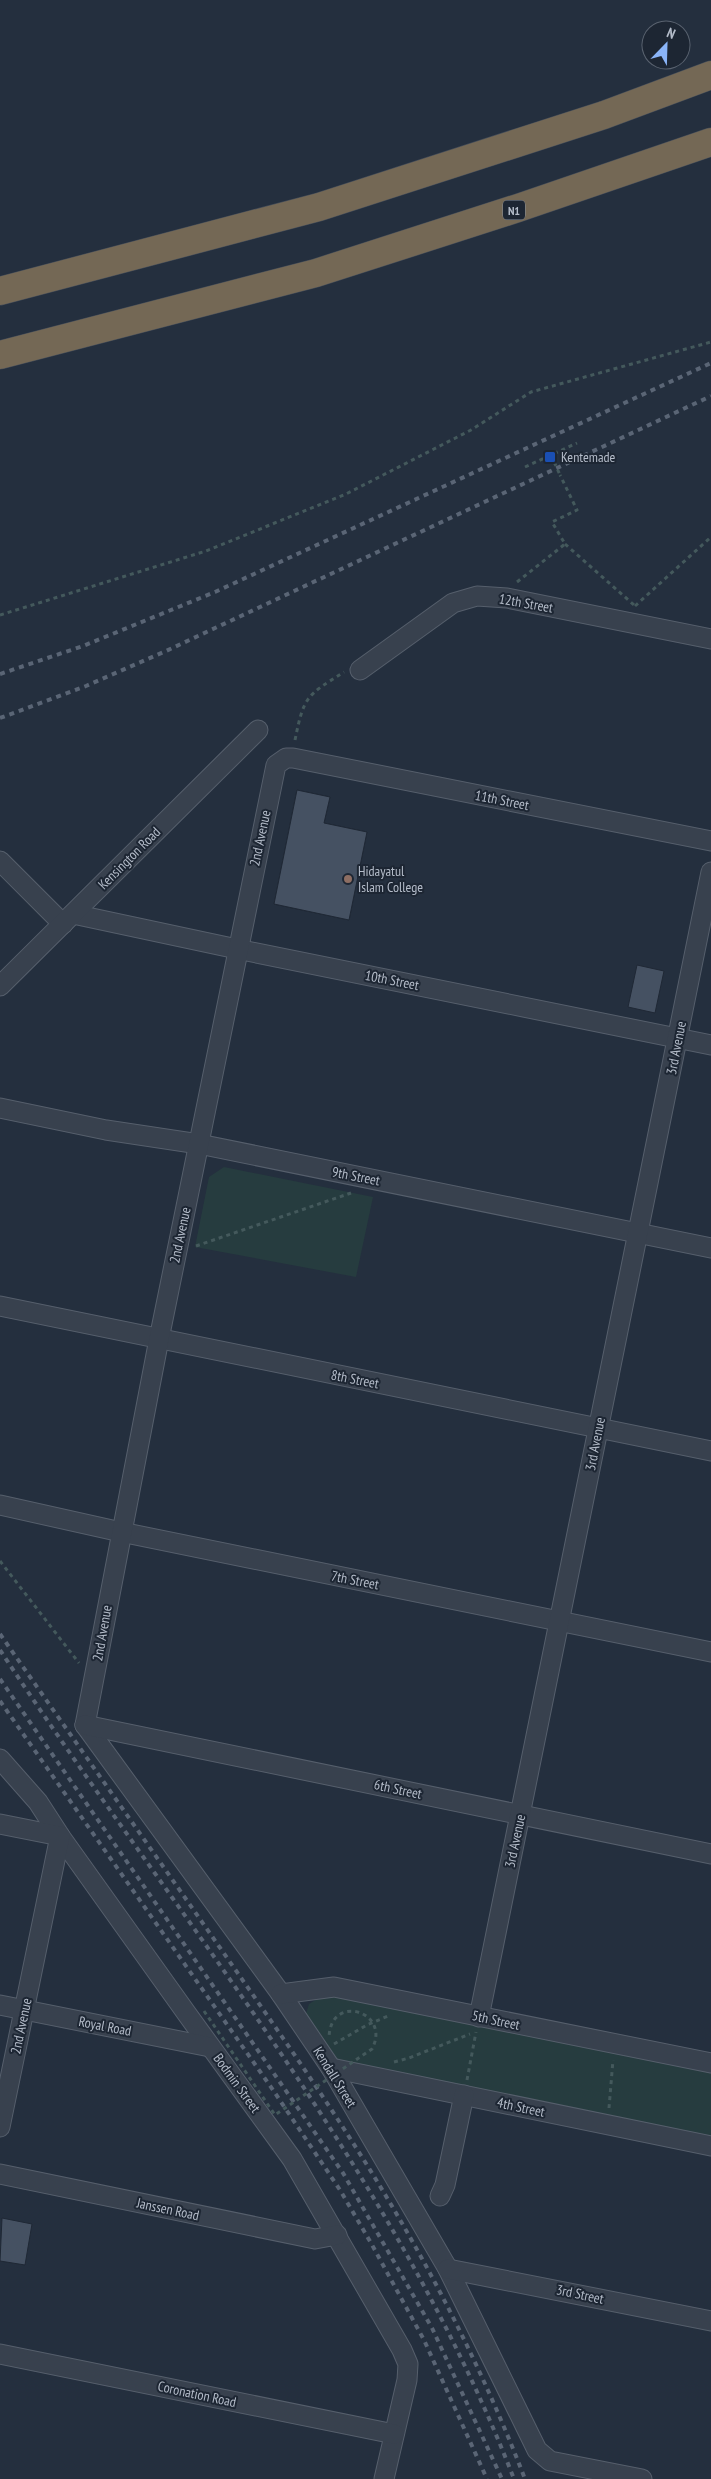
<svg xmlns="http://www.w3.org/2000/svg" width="711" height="2479" viewBox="0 0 711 2479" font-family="'PT Sans Narrow',sans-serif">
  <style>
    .green { fill: #263c3f }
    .building { fill: #455162; stroke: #1f2835; fill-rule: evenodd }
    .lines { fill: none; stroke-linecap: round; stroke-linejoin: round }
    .minor-casing { stroke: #565f6c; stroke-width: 21 }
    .motorway-casing { stroke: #434c59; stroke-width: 29 }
    .path { stroke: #44595c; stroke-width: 3; stroke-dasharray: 4 4; stroke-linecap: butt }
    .minor { stroke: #38414e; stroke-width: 19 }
    .motorway { stroke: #746855; stroke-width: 28 }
    .rail { stroke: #5a6575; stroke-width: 4; stroke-dasharray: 5 5; stroke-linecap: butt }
    .path-bridge { stroke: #44595c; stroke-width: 3; stroke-dasharray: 4 4; stroke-linecap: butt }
    .transit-dot { fill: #1a4fb4; stroke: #1d2633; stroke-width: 2 }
    .education-dot { fill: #8d6e63; stroke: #1d2633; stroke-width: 2 }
    .labels { text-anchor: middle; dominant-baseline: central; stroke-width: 4; stroke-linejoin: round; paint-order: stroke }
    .shield { fill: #1d2633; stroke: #878f9c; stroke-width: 1 }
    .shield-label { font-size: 12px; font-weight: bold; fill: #b4bcc9 }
    .poi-label { font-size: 14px; fill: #b4bcc9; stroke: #1d2633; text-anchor: start }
    .street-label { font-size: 14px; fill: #b4bcc9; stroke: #1d2633 }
  </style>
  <rect width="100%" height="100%" fill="#242f3e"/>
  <g class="green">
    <path d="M224,1167L373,1197L356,1277L195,1247L209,1177Z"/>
    <path d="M332,1996L349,1998L711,2071V2139L336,2060L305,2017L309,2004L317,1999Z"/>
  </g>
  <g class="building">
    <path d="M297,790L330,797L324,823L367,832L349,920L274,904ZM310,844L318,846L317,851L332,854L325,882L303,877Z"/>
    <path d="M297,790L330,797L324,823L367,832L349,920L274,904Z"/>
    <path d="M637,965L664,971L655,1013L628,1007Z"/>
    <path d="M2,2218L32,2224L25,2265L0,2261Z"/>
  </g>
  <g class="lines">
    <defs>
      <g id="minor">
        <path d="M360,670L453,603L477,596L507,598L711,639"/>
        <path d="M0,861L63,924"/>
        <path d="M73,914L237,949L711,1045"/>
        <path d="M0,986L258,730"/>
        <path d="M0,1108L106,1130L199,1144L711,1248"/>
        <path d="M0,1306L711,1451"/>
        <path d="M0,1505L121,1532L711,1652"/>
        <path d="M85,1725L159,1339L276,765L286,758H293L711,841"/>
        <path d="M85,1725L281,1994L331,2068L448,2269L537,2450L550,2461L642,2479"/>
        <path d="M85,1725L711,1854"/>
        <path d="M0,1759L38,1802L60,1836L187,2014L292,2159L402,2350L408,2364L407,2380L384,2479"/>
        <path d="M0,1824L60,1836L0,2127"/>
        <path d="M281,1994L334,1987L711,2063"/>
        <path d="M0,2005L210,2047"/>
        <path d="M479,2017L711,872"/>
        <path d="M331,2068L711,2146"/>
        <path d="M0,2174L315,2239L337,2235"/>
        <path d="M440,2196L445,2185L464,2095"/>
        <path d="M448,2269L711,2321"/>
        <path d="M0,2354L394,2434"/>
      </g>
      <g id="motorway">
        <path d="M0,291L319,207L604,115L711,75"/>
        <path d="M0,355L316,273L518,208L711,142"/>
      </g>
    </defs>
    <use href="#minor" class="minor-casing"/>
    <use href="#motorway" class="motorway-casing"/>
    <g class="path">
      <path d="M525,467L577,443"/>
      <path d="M565,544L634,605"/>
      <path d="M517,582L565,544L552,522L577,510L560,475"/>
      <path d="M635,606L711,537"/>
      <path d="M0,615L206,551L346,494L471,430L531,392L711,342"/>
      <path d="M295,740C304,696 306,696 344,672"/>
      <path d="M196,1246L351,1193"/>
      <path d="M0,1561L79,1663"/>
      <path d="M334,2044L367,2025L388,2016"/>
      <path d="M394,2062L409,2058L470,2034"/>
      <path d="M467,2080L476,2032"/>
      <path d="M609,2108L613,2060"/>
    </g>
    <use href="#minor" class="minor"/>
    <use href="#motorway" class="motorway"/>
    <g class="rail">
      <path d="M0,674L83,646L215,592L711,363"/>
      <path d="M0,718L86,686L166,651L711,396"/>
      <path d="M0,1634C72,1737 144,1839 216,1942C278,2031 341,2119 396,2213C446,2298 490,2388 525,2479"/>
      <path d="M0,1650C179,1922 395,2172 514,2479"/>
      <path d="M0,1679L343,2173L432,2328L502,2479"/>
      <path d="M0,1701L273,2090L340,2190L371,2243L424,2340L487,2479"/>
    </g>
    <g class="path-bridge">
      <path d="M551,455L560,475"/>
      <path d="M204,2011L275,2115L372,2049C392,2011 329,1992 329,2039"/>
    </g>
  </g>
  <rect class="transit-dot" x="544" y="451" width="12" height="12" rx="2.5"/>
  <circle class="education-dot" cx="348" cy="879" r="5"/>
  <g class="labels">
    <rect class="shield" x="503" y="200.5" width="22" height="19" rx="4"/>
    <g class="shield-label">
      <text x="514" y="210">N1</text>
    </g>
    <g class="poi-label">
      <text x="561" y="457">Kentemade</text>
      <text x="358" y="871">Hidayatul<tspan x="358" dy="16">Islam College</tspan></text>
    </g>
    <g class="street-label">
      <text transform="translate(526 603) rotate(10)">12th Street</text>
      <text transform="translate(502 800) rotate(11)">11th Street</text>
      <text transform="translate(260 838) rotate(-78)">2nd Avenue</text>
      <text transform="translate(129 858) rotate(-45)">Kensington Road</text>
      <text transform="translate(392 980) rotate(11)">10th Street</text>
      <text transform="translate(676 1048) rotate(-79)">3rd Avenue</text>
      <text transform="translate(356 1176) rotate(11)">9th Street</text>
      <text transform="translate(180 1235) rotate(-78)">2nd Avenue</text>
      <text transform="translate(355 1379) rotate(11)">8th Street</text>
      <text transform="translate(595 1444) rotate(-79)">3rd Avenue</text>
      <text transform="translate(355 1580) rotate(11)">7th Street</text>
      <text transform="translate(102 1633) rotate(-80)">2nd Avenue</text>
      <text transform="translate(398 1789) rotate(12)">6th Street</text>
      <text transform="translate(515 1841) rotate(-78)">3rd Avenue</text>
      <text transform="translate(496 2020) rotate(12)">5th Street</text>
      <text transform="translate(21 2026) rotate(-78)">2nd Avenue</text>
      <text transform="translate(105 2026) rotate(11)">Royal Road</text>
      <text transform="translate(335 2077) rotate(58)">Kendall Street</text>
      <text transform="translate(237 2083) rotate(54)">Bodmin Street</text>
      <text transform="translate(521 2107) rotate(12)">4th Street</text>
      <text transform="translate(168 2209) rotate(12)">Janssen Road</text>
      <text transform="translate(580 2294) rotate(12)">3rd Street</text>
      <text transform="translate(197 2394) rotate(12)">Coronation Road</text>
    </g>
  </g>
  <g transform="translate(666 45) rotate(23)"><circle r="24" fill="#1d2633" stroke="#59626f"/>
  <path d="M0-4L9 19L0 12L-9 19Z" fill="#8ab4f8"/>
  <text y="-8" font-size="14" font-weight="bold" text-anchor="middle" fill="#b4bcc9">N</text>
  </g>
</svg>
